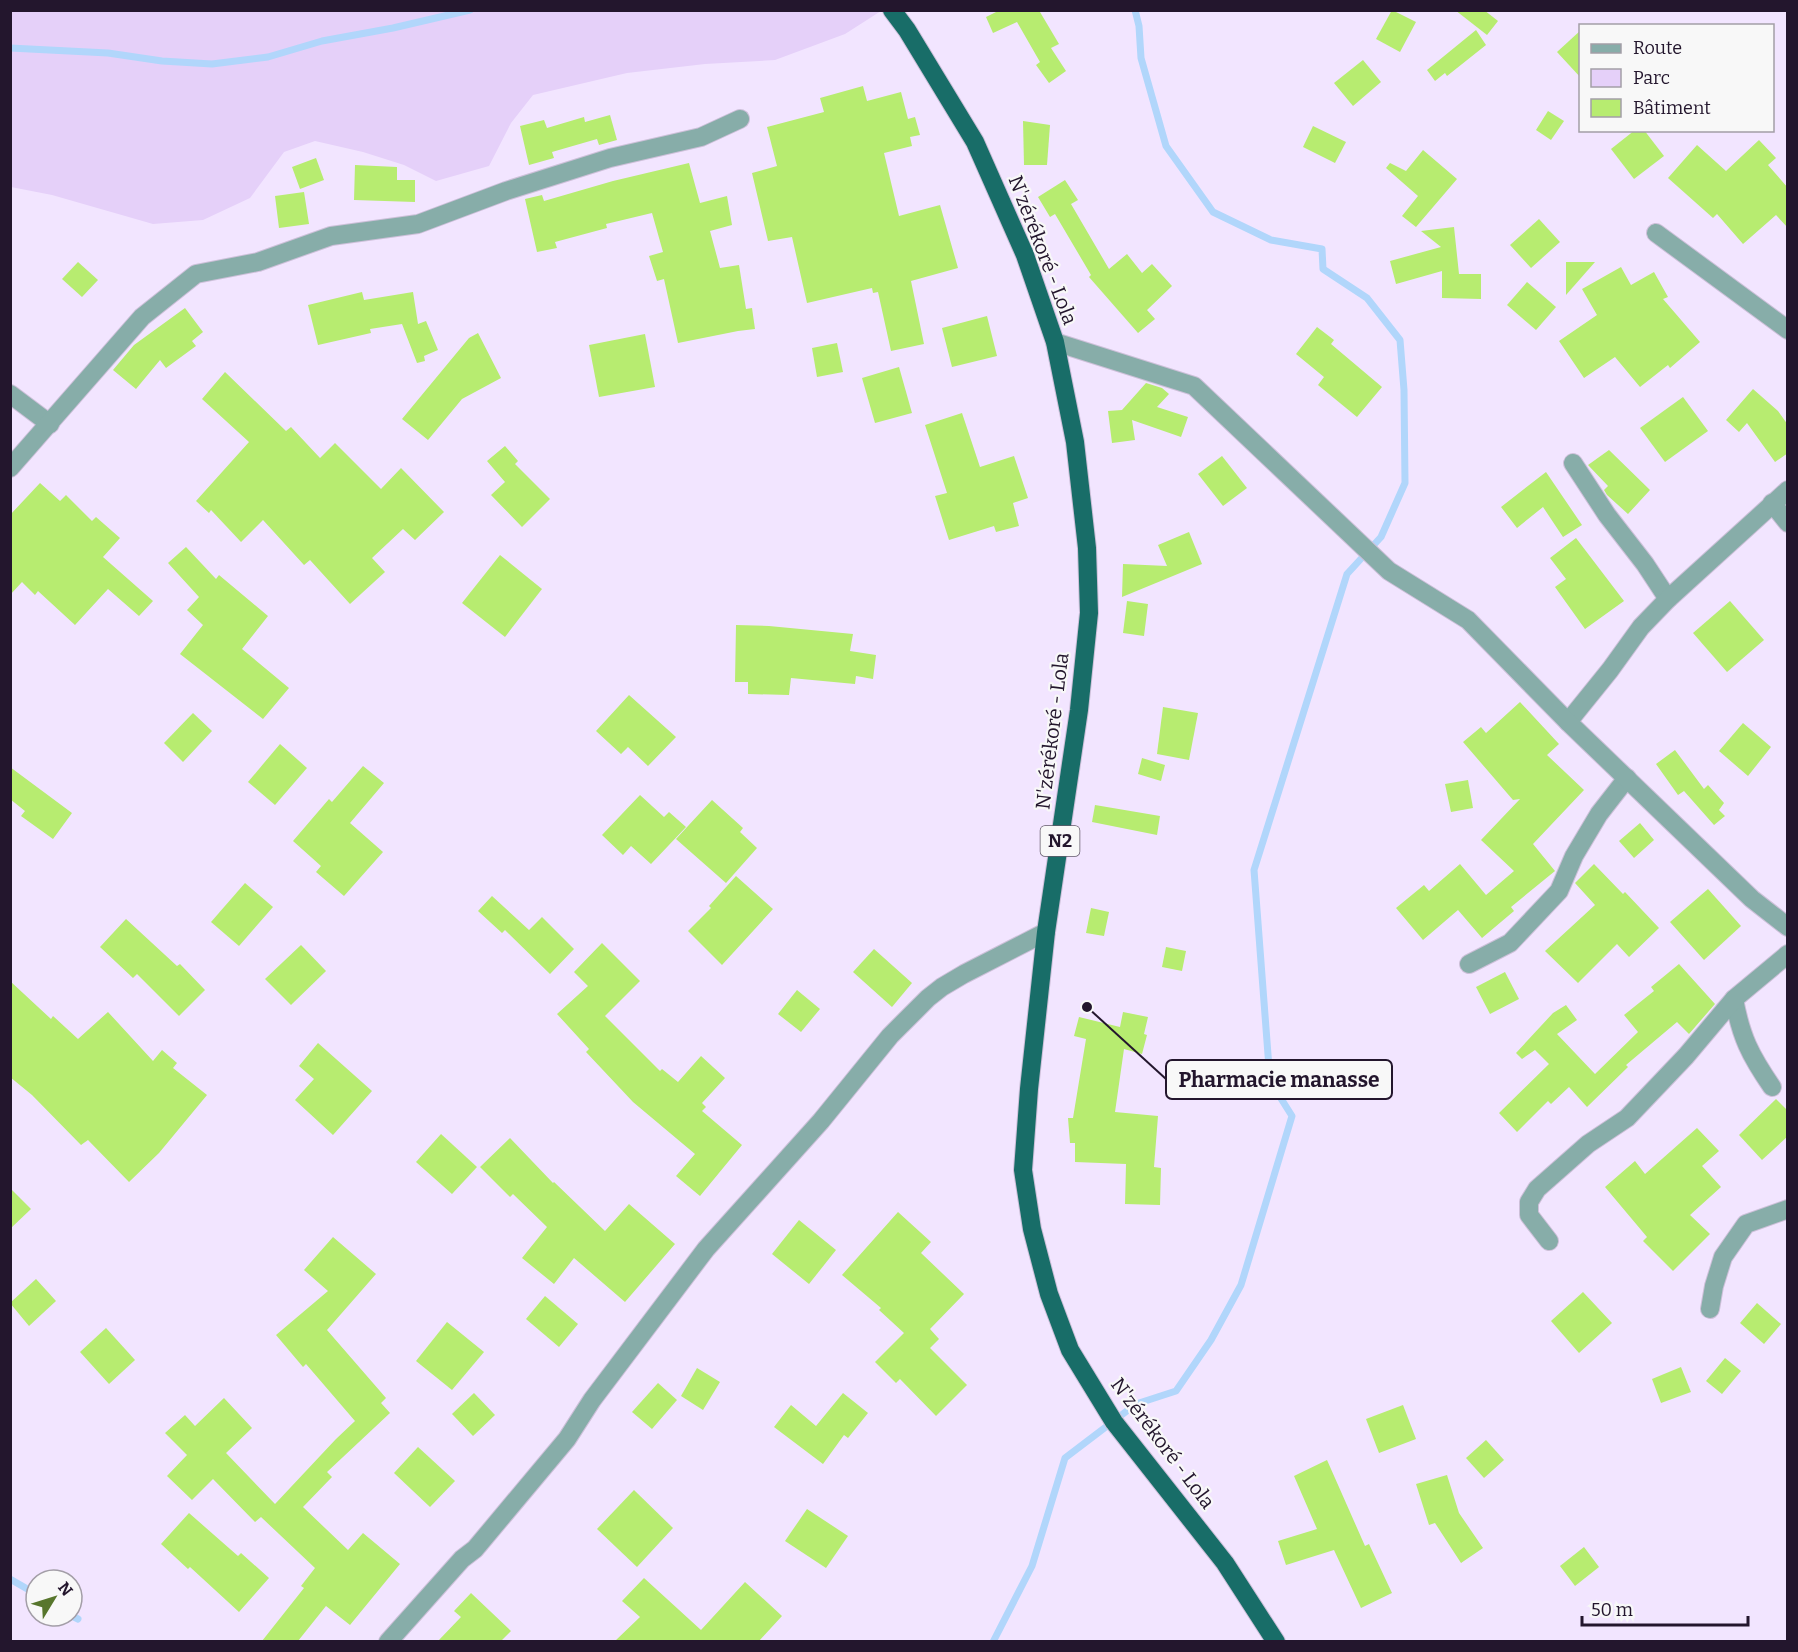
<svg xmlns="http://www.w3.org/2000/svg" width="1798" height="1652" viewBox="0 0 1798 1652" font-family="Bitter,serif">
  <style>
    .green { fill: #e5d0f9 }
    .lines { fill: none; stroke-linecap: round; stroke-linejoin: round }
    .stream { stroke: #b1d6fb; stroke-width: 7 }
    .building { fill: #b7ec70 }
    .minor-casing { stroke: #cdc0d9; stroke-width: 20 }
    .tertiary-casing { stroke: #cdc0d9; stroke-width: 20 }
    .trunk-casing { stroke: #cdc0d9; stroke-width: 20 }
    .minor { stroke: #87ada9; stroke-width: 18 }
    .tertiary { stroke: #87ada9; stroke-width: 18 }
    .trunk { stroke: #186d68; stroke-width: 18 }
    .labels { text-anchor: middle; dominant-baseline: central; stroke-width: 4.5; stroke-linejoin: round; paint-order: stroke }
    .shield { fill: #f8f8f8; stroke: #635a6a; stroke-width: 1.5 }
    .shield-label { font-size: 18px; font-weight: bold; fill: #23162d }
    .street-label { font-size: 20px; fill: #23162d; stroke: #f8f8f8 }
    .leader { fill: none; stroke: #23162d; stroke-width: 2 }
    .callout-dot { fill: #23162d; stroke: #f8f8f8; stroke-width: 2 }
    .callout { fill: #f8f8f8; stroke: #23162d; stroke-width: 2 }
    .callout-label { font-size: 21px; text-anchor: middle; font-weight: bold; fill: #23162d }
  </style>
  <rect width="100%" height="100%" fill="#f2e5ff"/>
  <path class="green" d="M11,10H881V11L845,34L775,60L705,64L627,73L533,95L511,123L489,166L436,181L404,165L363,152L315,141L284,152L250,198L203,220L153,224L52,195L11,187Z"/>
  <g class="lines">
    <g class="stream">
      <path d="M10,48L108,53L162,61L212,64L268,57L322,41L393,28L470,10"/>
      <path d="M10,1579L36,1594"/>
      <path d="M72,1616L78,1619"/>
      <path d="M993,1642L1032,1566L1065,1458L1136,1404L1176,1391L1211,1340L1241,1285L1292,1116L1270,1081L1254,870L1347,574L1381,537L1405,483L1404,390L1400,340L1367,298L1323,269L1322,249L1271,240L1213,212L1166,146L1141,58L1139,26L1135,10"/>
    </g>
  </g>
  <g class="building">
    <path d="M1000,10H1043L1040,12L1059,44L1051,48L1066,71L1049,83L1036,65L1040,62L1017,22L993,33L986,17Z"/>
    <path d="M1392,10L1416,22L1400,52L1376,39Z"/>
    <path d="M1455,10H1484L1498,21L1487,35Z"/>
    <path d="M1476,30L1486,45L1447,76L1445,73L1435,81L1427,70Z"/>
    <path d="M1581,30V78L1557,52Z"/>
    <path d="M1363,60L1381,82L1353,106L1334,83Z"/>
    <path d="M863,86L867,101L901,92L908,119L915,117L920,135L910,137L912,146L884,153L899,216L940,205L958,268L911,281L924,344L891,351L878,292L873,293L872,288L807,303L792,237L768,241L752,173L777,166L767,127L824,112L820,98Z"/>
    <path d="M1548,111L1564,121L1551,140L1536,130Z"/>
    <path d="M610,115L617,140L599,145L597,139L552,152L554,158L529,165L520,126L544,120L547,128L584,117L585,122Z"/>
    <path d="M1023,121L1050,125L1047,165H1024Z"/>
    <path d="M1313,126L1346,142L1335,163L1303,147Z"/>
    <path d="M1635,130H1644L1664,156L1634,179L1611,149Z"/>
    <path d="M1759,140L1776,158L1768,165L1788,188V228L1776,215L1743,244L1717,214L1713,218L1668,178L1697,145L1726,171Z"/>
    <path d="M1423,150L1457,179L1416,227L1402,216L1418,196L1386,168L1390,163L1406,171Z"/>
    <path d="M316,158L324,180L300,189L292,167Z"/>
    <path d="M689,163L700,203L727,196L732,225L710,231L720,268L739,265L746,309L752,308L755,329L738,331L678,343L664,279L657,281L649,256L663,252L652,213L606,224L607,228L555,242L557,248L537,252L525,199L542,195L544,201L613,181Z"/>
    <path d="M355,165L397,167V180H415V202L354,200Z"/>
    <path d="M1065,180L1078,200L1071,204L1109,269L1127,254L1142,273L1152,264L1172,286L1147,310L1155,319L1138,333L1089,277L1091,275L1055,214L1050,217L1038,197Z"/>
    <path d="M304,192L309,224L279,228L275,196Z"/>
    <path d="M1539,219L1560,242L1531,268L1510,245Z"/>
    <path d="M1454,227L1459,274H1481V299L1442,298V271L1396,284L1390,261L1441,247L1421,231Z"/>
    <path d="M78,262L98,280L82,297L62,279Z"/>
    <path d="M1566,262H1595L1566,295Z"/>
    <path d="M1621,267L1631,285L1654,272L1668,297L1663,299L1700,342L1670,368L1668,365L1640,387L1615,357L1584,378L1559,341L1597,315L1582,289Z"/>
    <path d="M1527,282L1556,307L1536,330L1507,305Z"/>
    <path d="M362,292L364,300L413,292L418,324L426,321L438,350L424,356L425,361L417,363L402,324L370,329L371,333L318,345L308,305Z"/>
    <path d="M185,308L203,332L192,341L196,346L166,368L160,360L136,389L113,370L134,345Z"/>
    <path d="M987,316L997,356L952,367L942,328Z"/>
    <path d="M1317,327L1334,340L1331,344L1382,387L1357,417L1318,385L1324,377L1296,354Z"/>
    <path d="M478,333L501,378L462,399L428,440L402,419L469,338Z"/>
    <path d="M645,334L655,387L599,397L589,345Z"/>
    <path d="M837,343L843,372L817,377L812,348Z"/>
    <path d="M899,367L912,413L875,423L862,378Z"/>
    <path d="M225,372L286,431L291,427L320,458L335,443L381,489L401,468L444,512L415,540L403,529L372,558L385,572L350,604L310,560L304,565L263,520L241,542L211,510L209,513L196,501L249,442L202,399Z"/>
    <path d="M1146,383L1162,388L1169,394L1157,407L1188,417L1181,437L1132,420L1135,440L1112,443L1108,411L1122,410Z"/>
    <path d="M1753,389L1778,411L1788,425V453L1775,462L1747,423L1739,432L1726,420Z"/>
    <path d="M1683,397L1708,431L1665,462L1640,428Z"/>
    <path d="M962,413L980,467L1014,456L1028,498L1013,503L1019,526L996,532L994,526L949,540L935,496L947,493L925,425Z"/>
    <path d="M505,446L518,461L515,464L550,499L522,527L491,495L505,482L487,461Z"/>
    <path d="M1609,450L1650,490L1628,514L1607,495L1604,490L1608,486L1588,465Z"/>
    <path d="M1222,456L1247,488L1223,506L1198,474Z"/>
    <path d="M1546,472L1582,525L1563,537L1543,507L1517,528L1501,507Z"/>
    <path d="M40,483L60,501L66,495L92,521L96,517L120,538L103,557L153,601L139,616L108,589L75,625L38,591L35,595L22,582L10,595V515Z"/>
    <path d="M1189,532L1202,564L1122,597L1123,564L1167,566L1158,545Z"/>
    <path d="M1576,538L1624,601L1585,629L1555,587L1566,579L1550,558Z"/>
    <path d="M186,547L216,579L219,575L268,616L242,649L289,688L263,719L180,654L203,625L187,610L199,597L168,563Z"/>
    <path d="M500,555L542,589L505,637L462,603Z"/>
    <path d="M1127,601L1148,604L1144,636L1123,633Z"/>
    <path d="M1730,601L1764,640L1727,672L1693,633Z"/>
    <path d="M736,625L769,626L853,634L850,651L876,655L873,679L856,676L855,684L791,678L789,695L748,694V682H735Z"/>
    <path d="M629,695L676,737L648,766L628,747L621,754L596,731Z"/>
    <path d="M1520,702L1559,744L1547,755L1584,790L1533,844L1555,871L1511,907L1514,911L1482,938L1458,910L1423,940L1396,908L1424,885L1429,891L1460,864L1486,895L1514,871L1481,840L1520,799L1513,800L1463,742L1481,727L1486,733Z"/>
    <path d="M1163,707L1198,713L1189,760L1157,754Z"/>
    <path d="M193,713L212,731L183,762L164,743Z"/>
    <path d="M1743,723L1771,747L1748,776L1719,751Z"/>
    <path d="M280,744L307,768L275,805L248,782Z"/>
    <path d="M1675,750L1704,789L1708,785L1724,803L1719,810L1725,816L1714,825L1684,791L1678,795L1656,764Z"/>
    <path d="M1142,758L1165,765L1161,781L1138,774Z"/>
    <path d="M363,766L384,783L350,823L383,852L344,896L316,872L321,866L293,841L329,799L332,802Z"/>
    <path d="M10,767L72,813L53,839L21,816L25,811L10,799Z"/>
    <path d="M1468,780L1473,808L1451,812L1445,784Z"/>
    <path d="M640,795L664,817L669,812L686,827L651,864L631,846L623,855L602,835Z"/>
    <path d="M712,800L743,828L740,832L757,848L726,883L676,839Z"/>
    <path d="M1095,805L1160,816L1157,835L1092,822Z"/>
    <path d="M1640,823L1654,840L1634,858L1619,841Z"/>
    <path d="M1594,864L1623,894L1625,892L1659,928L1629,957L1617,944L1578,983L1545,951L1595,905L1575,883Z"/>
    <path d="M736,876L773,909L722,965L688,931L711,908L709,906Z"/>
    <path d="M245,883L273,907L239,946L211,922Z"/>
    <path d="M1708,889L1741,926L1704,960L1670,922Z"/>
    <path d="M492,896L529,930L542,917L574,949L550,974L505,930L502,933L478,911Z"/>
    <path d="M1091,908L1109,912L1104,936L1086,933Z"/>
    <path d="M126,919L177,966L180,964L205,990L179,1016L137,974L133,978L100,947Z"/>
    <path d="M602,943L640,981L605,1016L660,1071L662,1069L678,1082L701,1056L725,1078L702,1103L706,1107L702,1111L742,1145L700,1196L676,1176L695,1154L633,1102L586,1052L589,1049L557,1014L588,986L574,972Z"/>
    <path d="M301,945L326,971L291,1005L265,979Z"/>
    <path d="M1166,947L1186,951L1182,971L1162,967Z"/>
    <path d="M874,949L912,983L892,1007L853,972Z"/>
    <path d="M1679,964L1715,1004L1689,1034L1677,1022L1626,1065L1628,1067L1587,1107L1569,1087L1551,1104L1548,1101L1517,1132L1499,1113L1549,1064L1535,1050L1522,1059L1516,1053L1553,1013L1566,1005L1577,1020L1557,1034L1595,1074L1638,1032L1624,1015L1654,991L1651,987Z"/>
    <path d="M1505,972L1519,999L1490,1014L1476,987Z"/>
    <path d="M10,981L51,1019L53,1016L78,1039L108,1012L153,1061L162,1050L177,1063L173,1068L207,1095L159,1153L129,1182L88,1140L81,1145L32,1095L10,1077Z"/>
    <path d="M797,990L820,1009L801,1032L778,1014Z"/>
    <path d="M1123,1012L1148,1017L1144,1034L1147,1035L1142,1054L1124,1049L1115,1112L1158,1116L1154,1167L1161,1168L1160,1205L1125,1204L1126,1164L1075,1162V1143H1070L1068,1118H1073L1086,1039L1074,1036L1079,1017L1120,1027Z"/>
    <path d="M318,1043L372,1091L333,1135L295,1100L314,1079L299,1066Z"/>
    <path d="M1776,1099L1788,1111V1136L1762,1160L1739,1135Z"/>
    <path d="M1697,1128L1719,1151L1702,1166L1721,1187L1690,1215L1710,1234L1673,1271L1643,1241L1647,1237L1605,1187L1635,1161L1645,1174Z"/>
    <path d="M441,1134L477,1167L452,1194L416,1162Z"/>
    <path d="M510,1138L553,1183L554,1182L605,1231L629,1204L675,1244L625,1302L574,1258L554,1284L522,1258L547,1227L513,1194L510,1197L480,1167Z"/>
    <path d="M10,1188L31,1209L10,1229Z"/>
    <path d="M898,1212L931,1242L921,1253L964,1294L930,1329L939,1339L930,1348L967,1385L936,1416L900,1379L896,1383L875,1362L904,1333L879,1310L881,1308L842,1275Z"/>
    <path d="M799,1220L836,1250L809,1284L772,1254Z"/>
    <path d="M333,1237L376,1274L327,1330L386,1398L381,1403L390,1413L327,1472L332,1477L303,1507L348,1550L363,1533L400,1564L350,1625L326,1606L298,1641H262L304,1588L301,1586L315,1568L261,1517L255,1522L213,1479L192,1500L167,1476L187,1455L165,1433L185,1415L195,1426L224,1398L252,1428L226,1453L275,1504L336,1439L355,1421L306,1364L303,1367L276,1335L328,1291L304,1270Z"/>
    <path d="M36,1279L56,1301L29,1326L10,1303Z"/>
    <path d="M1583,1292L1612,1323L1579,1353L1551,1321Z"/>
    <path d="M545,1296L578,1324L559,1347L526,1319Z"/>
    <path d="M1757,1303L1781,1324L1764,1344L1740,1323Z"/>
    <path d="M447,1322L484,1352L452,1390L416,1361Z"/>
    <path d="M106,1328L135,1360L109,1384L80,1352Z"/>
    <path d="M1725,1358L1741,1371L1722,1394L1706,1381Z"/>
    <path d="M1681,1367L1691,1392L1661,1403L1652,1379Z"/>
    <path d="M697,1368L720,1382L703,1410L681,1396Z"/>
    <path d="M658,1383L677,1400L652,1429L632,1412Z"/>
    <path d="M474,1393L495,1415L473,1436L452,1414Z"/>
    <path d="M843,1393L868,1413L848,1438L844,1435L823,1464L774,1427L791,1405L816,1426Z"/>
    <path d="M1403,1405L1416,1439L1379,1453L1366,1419Z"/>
    <path d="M1486,1440L1504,1460L1484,1478L1466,1458Z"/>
    <path d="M418,1447L455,1481L430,1507L394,1473Z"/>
    <path d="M1327,1460L1365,1546L1369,1544L1392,1593L1361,1608L1334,1550L1286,1565L1278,1541L1317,1529L1294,1476Z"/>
    <path d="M1447,1475L1459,1513L1483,1548L1461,1563L1435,1523L1429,1525L1416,1484Z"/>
    <path d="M634,1490L673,1528L637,1567L597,1529Z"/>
    <path d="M807,1509L848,1536L826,1568L785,1541Z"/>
    <path d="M189,1513L238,1556L241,1553L269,1578L239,1612L190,1567L188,1569L161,1544Z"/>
    <path d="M1584,1547L1599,1567L1575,1586L1560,1566Z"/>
    <path d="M644,1578L701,1630L745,1582L782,1616L759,1641H615L640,1617L622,1601Z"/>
    <path d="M471,1593L511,1631L501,1641H438L461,1617L454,1611Z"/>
  </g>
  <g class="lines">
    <defs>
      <g id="minor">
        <path d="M1656,233L1788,330"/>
        <path d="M10,394L50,424"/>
        <path d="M1573,463L1607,515L1645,564L1668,599"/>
        <path d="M10,468L142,317L196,274L258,262L331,236L418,224L506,191L610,158L701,137L740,119"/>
        <path d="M1772,503L1788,523"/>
        <path d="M1568,722L1610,670L1641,627L1668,599L1788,490"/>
        <path d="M1469,964L1510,943L1559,891L1574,856L1599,814L1627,778"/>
        <path d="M1734,999C1741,1037 1750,1055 1772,1087"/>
        <path d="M1549,1241L1529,1215V1202L1537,1189L1588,1144L1627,1118L1686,1056L1734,999L1788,954"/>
        <path d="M1710,1309L1714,1286L1723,1257L1746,1224L1788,1209"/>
        <path d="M388,1642L462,1559L475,1549L567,1439L592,1400L706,1249L821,1121L890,1036L928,998L942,987L964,974L1046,932"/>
      </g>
      <path id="tertiary" d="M1055,342L1194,386L1389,571L1468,620L1568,722L1752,899L1788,927"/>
      <path id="trunk" d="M892,10L907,30L975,142L1025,255L1055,342L1075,442L1087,548L1089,613L1079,710L1046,932L1029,1089L1023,1170L1032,1229L1049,1294L1070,1350L1114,1422L1225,1563L1276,1642"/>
    </defs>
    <use href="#minor" class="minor-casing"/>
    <use href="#tertiary" class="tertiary-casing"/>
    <use href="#trunk" class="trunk-casing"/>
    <use href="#minor" class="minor"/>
    <use href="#tertiary" class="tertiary"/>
    <use href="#trunk" class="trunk"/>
  </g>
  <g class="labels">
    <rect class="shield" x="1040.5" y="826" width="39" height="30" rx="4.5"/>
    <g class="shield-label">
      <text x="1060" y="841">N2</text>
    </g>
    <g class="street-label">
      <text transform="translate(1043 250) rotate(69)">N'zérékoré - Lola</text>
      <text transform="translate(1052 731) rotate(-83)">N'zérékoré - Lola</text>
      <text transform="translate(1163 1443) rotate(53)">N'zérékoré - Lola</text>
    </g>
  </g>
  <path class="leader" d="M1087 1007L1166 1079"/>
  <circle class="callout-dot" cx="1087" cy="1007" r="6"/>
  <rect class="callout" x="1166" y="1060" width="226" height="39" rx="6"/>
  <g class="callout-label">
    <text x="1279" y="1087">Pharmacie manasse</text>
  </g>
  <rect width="1798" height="1652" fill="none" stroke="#23162d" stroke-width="24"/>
  <rect x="1579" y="24" width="195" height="108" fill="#f8f8f8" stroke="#a39ea7" stroke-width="1.5"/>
  <rect x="1591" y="44" width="30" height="9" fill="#87ada9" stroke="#a39ea7" stroke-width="1.5"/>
  <text x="1633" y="54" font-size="18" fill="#23162d">Route</text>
  <rect x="1591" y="69" width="30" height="18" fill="#e5d0f9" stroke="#a39ea7" stroke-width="1.5"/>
  <text x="1633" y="84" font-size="18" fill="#23162d">Parc</text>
  <rect x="1591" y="99" width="30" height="18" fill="#b7ec70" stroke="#a39ea7" stroke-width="1.5"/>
  <text x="1633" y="114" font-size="18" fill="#23162d">Bâtiment</text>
  <g transform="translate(54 1598) rotate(52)"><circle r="28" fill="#f8f8f8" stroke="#a39ea7" stroke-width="1.5"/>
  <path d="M0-4.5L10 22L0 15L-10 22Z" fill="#57762c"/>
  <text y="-9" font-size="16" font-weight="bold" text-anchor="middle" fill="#23162d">N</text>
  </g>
  <path d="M1582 1616v9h166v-9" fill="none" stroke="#23162d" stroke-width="3"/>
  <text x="1591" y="1616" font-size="18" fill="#23162d" stroke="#f8f8f8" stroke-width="4.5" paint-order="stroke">50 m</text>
</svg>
